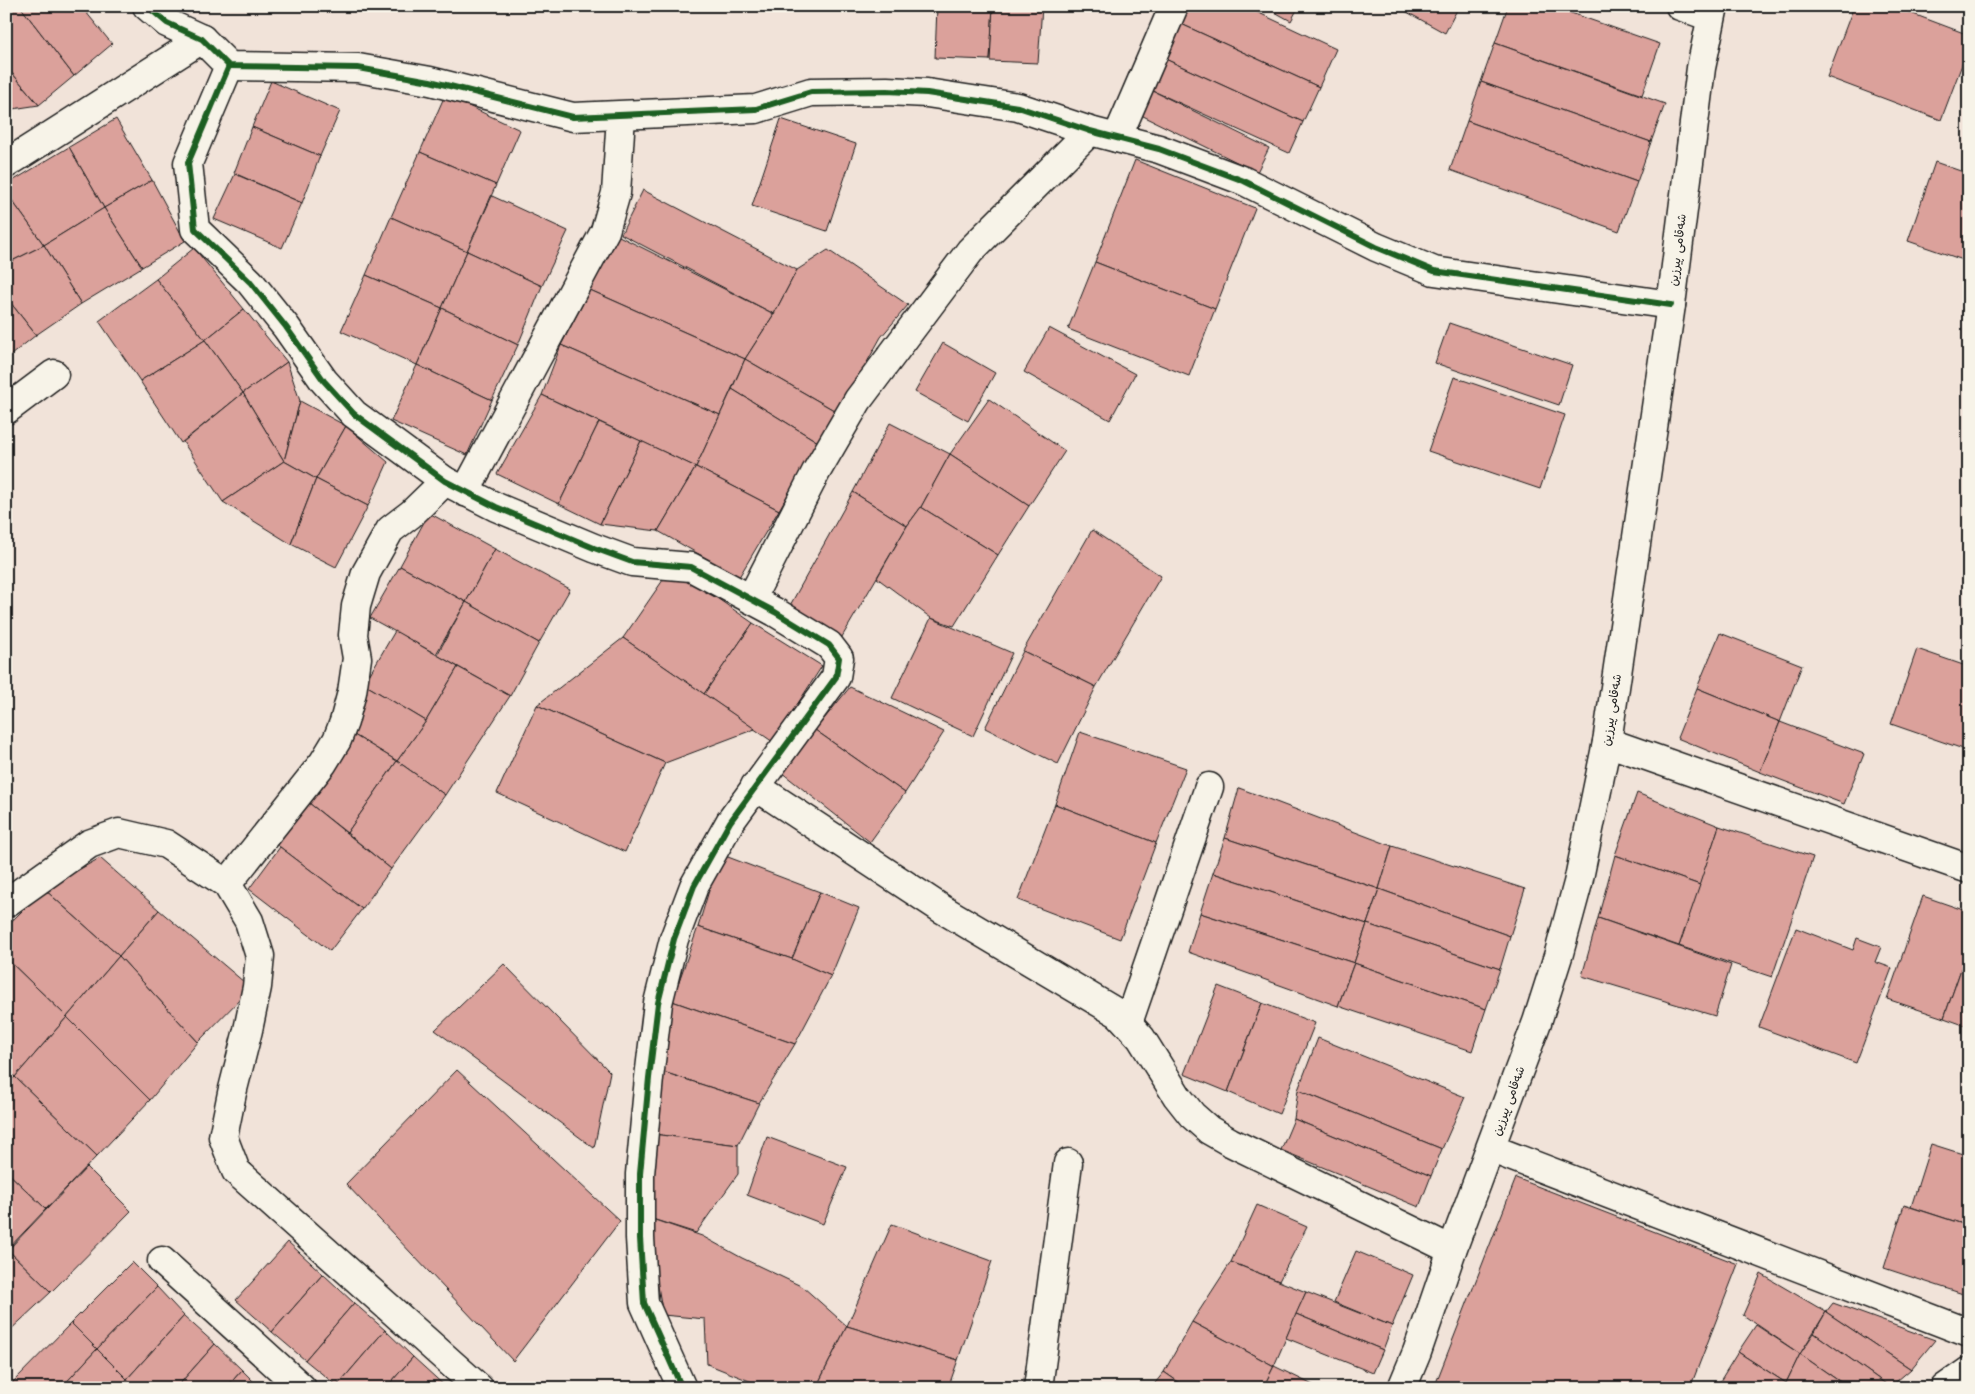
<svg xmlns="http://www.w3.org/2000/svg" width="1975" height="1394" viewBox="0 0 1975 1394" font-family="Kalam,'Playpen Sans Arabic',sans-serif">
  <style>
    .building { fill: #dba19b; stroke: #1c1c1c }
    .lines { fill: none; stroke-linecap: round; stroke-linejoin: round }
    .street-casing { stroke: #1c1c1c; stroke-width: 31 }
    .secondary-casing { stroke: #1c1c1c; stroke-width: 31 }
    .street { stroke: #f7f3e8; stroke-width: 28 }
    .secondary { stroke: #f7f3e8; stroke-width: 28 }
    .cycleway-casing { stroke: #f7f3e8; stroke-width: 9 }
    .cycleway { stroke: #1b5e20; stroke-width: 6 }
    .labels { text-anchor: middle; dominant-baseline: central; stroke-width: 4; stroke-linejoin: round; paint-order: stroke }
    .street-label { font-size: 12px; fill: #1c1c1c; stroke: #f7f3e8 }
  </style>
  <rect width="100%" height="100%" fill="#f1e3d9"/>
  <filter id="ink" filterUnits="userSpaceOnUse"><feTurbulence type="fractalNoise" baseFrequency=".02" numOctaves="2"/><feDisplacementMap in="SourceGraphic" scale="10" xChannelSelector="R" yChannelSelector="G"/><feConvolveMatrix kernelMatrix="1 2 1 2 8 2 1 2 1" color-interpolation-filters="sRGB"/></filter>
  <g filter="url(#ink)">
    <g class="building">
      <path d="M6,6H20L74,76L39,105L6,66Z"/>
      <path d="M20,6H81L112,44L74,76Z"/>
      <path d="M937,6H993L990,60L935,58Z"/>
      <path d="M993,6H1042L1038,63L990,61Z"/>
      <path d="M1187,6H1244L1336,49L1319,87L1179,23Z"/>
      <path d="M1264,6H1299L1291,21Z"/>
      <path d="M1396,6H1459L1445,33Z"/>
      <path d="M1508,6H1551L1660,44L1642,95L1495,43Z"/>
      <path d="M1854,6H1892L1969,35V46L1941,120L1827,77Z"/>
      <path d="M1179,23L1319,87L1303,122L1163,58Z"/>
      <path d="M1495,43L1665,104L1651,142L1481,82Z"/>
      <path d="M1163,58L1303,122L1289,153L1149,89Z"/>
      <path d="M6,66L39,105L6,110Z"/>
      <path d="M271,81L340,111L320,156L252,127Z"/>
      <path d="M1481,82L1651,142L1637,182L1467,121Z"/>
      <path d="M1149,89L1269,148L1257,172L1137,113Z"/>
      <path d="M445,95L520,130L496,185L420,152Z"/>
      <path d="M116,119L152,180L104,208L69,147Z"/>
      <path d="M781,119L856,144L827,231L752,206Z"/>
      <path d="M1467,121L1637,182L1619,231L1450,170Z"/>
      <path d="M252,127L320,156L302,203L234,173Z"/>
      <path d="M69,147L104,208L44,245L6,192V185Z"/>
      <path d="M420,152L496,185L467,251L391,217Z"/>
      <path d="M1135,160L1255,208L1215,309L1095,262Z"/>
      <path d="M1935,162L1969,174V262L1908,241Z"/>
      <path d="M235,174L302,203L282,248L214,219Z"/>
      <path d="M152,180L185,241L142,267L104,208Z"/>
      <path d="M643,190L797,270L774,314L621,234Z"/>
      <path d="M6,192L44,245L6,264Z"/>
      <path d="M492,196L568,231L542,286L467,251Z"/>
      <path d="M104,208L142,267L81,304L44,245Z"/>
      <path d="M391,217L467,251L442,308L366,275Z"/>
      <path d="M613,233L774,314L745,359L590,290Z"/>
      <path d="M44,245L81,304L36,335L6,297V264Z"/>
      <path d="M194,248L244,309L205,340L156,279Z"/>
      <path d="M828,250L908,305L881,337L839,413L745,359L774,314L797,270Z"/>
      <path d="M467,251L542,286L518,345L442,308Z"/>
      <path d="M1095,262L1215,309L1189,376L1068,329Z"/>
      <path d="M366,275L442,308L417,365L341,331Z"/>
      <path d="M156,279L205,340L140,381L99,321Z"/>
      <path d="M590,290L745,359L720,415L561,345Z"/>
      <path d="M6,297L36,335L6,359Z"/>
      <path d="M442,308L518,345L492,400L417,365Z"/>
      <path d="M244,309L287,362L243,393L205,340Z"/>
      <path d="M1449,323L1572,365L1559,405L1435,363Z"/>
      <path d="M1049,328L1135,374L1110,420L1024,372Z"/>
      <path d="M205,340L243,393L181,443L140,381Z"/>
      <path d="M943,343L995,373L968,421L915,392Z"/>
      <path d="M561,345L720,415L696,467L542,395Z"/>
      <path d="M745,359L839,413L818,442L732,389Z"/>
      <path d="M287,362L300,401L284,461L243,393Z"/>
      <path d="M417,365L492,400L467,455L391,421Z"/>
      <path d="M1454,377L1565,415L1540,489L1428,451Z"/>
      <path d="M732,389L818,442L779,510L696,467Z"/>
      <path d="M243,393L284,461L223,502L183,442Z"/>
      <path d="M542,395L599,422L559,504L497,474Z"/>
      <path d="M989,399L1065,451L1029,506L950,454Z"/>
      <path d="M300,401L346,426L316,479L284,461Z"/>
      <path d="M599,422L641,441L600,524L559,504Z"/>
      <path d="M890,423L950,454L921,507L907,526L853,492Z"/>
      <path d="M346,426L388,462L368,506L316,479Z"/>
      <path d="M641,441L696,467L658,531L600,524Z"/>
      <path d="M950,454L1029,506L998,555L921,507Z"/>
      <path d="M284,461L316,479L291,544L223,502Z"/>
      <path d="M696,467L779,510L739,577L658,531Z"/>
      <path d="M316,479L368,506L336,567L291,544Z"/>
      <path d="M853,492L907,526L839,642L788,609Z"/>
      <path d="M921,507L998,555L954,626L931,618L877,578L907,526Z"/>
      <path d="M429,513L495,549L466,602L400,566Z"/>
      <path d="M1092,530L1161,576L1096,687L1023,651Z"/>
      <path d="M495,549L570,589L539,643L466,602Z"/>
      <path d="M400,566L466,602L436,654L370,618Z"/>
      <path d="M672,567L753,623L704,694L623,638Z"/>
      <path d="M466,602L539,643L510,696L437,655Z"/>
      <path d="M931,618L1012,653L973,736L892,698Z"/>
      <path d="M753,623L822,666L773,742L704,694Z"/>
      <path d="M395,631L458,667L426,721L364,684Z"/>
      <path d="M1720,633L1802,665L1780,722L1697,688Z"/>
      <path d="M623,638L755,729L665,763L537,705Z"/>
      <path d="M1917,649L1969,667V751L1891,724Z"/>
      <path d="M1023,651L1096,687L1058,764L985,728Z"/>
      <path d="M458,667L510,696L445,795L397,761L426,721Z"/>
      <path d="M364,684L426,721L397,761L354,735Z"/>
      <path d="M850,687L944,732L905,793L815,730Z"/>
      <path d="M1697,688L1780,722L1760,772L1677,738Z"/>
      <path d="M537,705L665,763L625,852L497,793Z"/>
      <path d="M1780,722L1864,754L1844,804L1760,772Z"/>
      <path d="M815,730L905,793L870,842L781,772Z"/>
      <path d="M1080,732L1186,768L1156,843L1055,804Z"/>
      <path d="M354,735L397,761L347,833L309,803Z"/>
      <path d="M397,761L445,795L391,869L347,833Z"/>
      <path d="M1239,788L1392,846L1379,889L1225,838Z"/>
      <path d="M1637,793L1719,826L1700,885L1615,855Z"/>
      <path d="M309,803L391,869L362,909L276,844Z"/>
      <path d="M1055,804L1156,843L1120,939L1018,900Z"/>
      <path d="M1719,826L1813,857L1772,977L1679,946Z"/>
      <path d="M1225,838L1379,889L1367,924L1213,873Z"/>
      <path d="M1392,846L1525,889L1510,936L1379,889Z"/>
      <path d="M280,847L362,909L330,951L249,889Z"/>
      <path d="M720,854L820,892L792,959L698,927Z"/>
      <path d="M1615,855L1700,885L1679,946L1598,918Z"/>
      <path d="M100,858L159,910L119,956L44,889Z"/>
      <path d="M1213,873L1367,924L1354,963L1200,913Z"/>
      <path d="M44,889L119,956L67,1017L6,958V927Z"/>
      <path d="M1379,889L1510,936L1500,969L1367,924Z"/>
      <path d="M820,892L859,908L831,976L792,959Z"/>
      <path d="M1923,896L1969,912V946L1944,1018L1887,999Z"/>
      <path d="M159,910L251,988L198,1042L119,956Z"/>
      <path d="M1200,913L1354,963L1338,1006L1188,952Z"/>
      <path d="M1598,918L1731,965L1715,1016L1582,976Z"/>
      <path d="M1367,924L1500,969L1486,1009L1354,963Z"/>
      <path d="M698,927L792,959L831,976L795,1044L672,1001Z"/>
      <path d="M1796,928L1853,950L1857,938L1881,947L1875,962L1892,968L1856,1063L1759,1027Z"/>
      <path d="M1969,946V1027L1944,1018Z"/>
      <path d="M119,956L198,1042L150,1100L67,1017Z"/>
      <path d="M6,958L67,1017L15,1077L6,1069Z"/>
      <path d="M1354,963L1486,1009L1472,1051L1338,1006Z"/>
      <path d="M504,964L610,1072L594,1148L435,1030Z"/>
      <path d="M1218,986L1262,1003L1228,1092L1184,1074Z"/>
      <path d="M672,1001L795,1044L759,1103L660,1071Z"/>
      <path d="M1262,1003L1315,1023L1279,1114L1228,1092Z"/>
      <path d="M67,1017L150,1100L97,1156L15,1077Z"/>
      <path d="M1318,1038L1465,1097L1442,1149L1298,1090Z"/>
      <path d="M6,1069L15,1077L6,1086Z"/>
      <path d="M457,1070L620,1221L513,1361L346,1184Z"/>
      <path d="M660,1071L759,1103L738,1145L653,1134Z"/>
      <path d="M15,1077L97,1156L46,1209L6,1171V1086Z"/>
      <path d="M1298,1090L1442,1149L1431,1176L1294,1119Z"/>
      <path d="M1294,1119L1431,1176L1419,1207L1281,1150Z"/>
      <path d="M653,1134L738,1145V1174L696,1233L646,1217Z"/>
      <path d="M767,1137L847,1167L823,1224L747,1195Z"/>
      <path d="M1931,1144L1969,1156V1226L1911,1207Z"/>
      <path d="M87,1167L131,1211L51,1292L8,1250Z"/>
      <path d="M6,1171L46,1209L6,1251Z"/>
      <path d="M1516,1178L1738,1264L1690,1388H1434Z"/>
      <path d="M1257,1205L1307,1227L1279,1281L1231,1262Z"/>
      <path d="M1904,1205L1969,1226V1287L1966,1295L1884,1268Z"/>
      <path d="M646,1217L702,1236L742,1258L803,1287L847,1326L816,1388H767L707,1364L705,1319L663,1315Z"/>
      <path d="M892,1224L992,1261L958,1360L847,1326Z"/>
      <path d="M288,1242L323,1274L272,1332L236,1300Z"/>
      <path d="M8,1250L51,1292L6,1334V1251Z"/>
      <path d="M1356,1251L1413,1275L1392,1326L1334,1302Z"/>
      <path d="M132,1262L157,1287L97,1349L71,1323Z"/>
      <path d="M1231,1262L1306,1292L1274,1366L1192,1322Z"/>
      <path d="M323,1274L354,1303L305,1360L272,1332Z"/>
      <path d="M1761,1274L1826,1312L1800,1354L1743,1315Z"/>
      <path d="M157,1287L184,1316L127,1379L97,1349Z"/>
      <path d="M1306,1292L1392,1326L1383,1350L1296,1314Z"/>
      <path d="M354,1303L385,1330L337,1386L305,1360Z"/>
      <path d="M1833,1303L1935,1340L1911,1369L1826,1312Z"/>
      <path d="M1826,1312L1911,1369L1890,1387L1814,1333Z"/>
      <path d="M1296,1314L1383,1350L1373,1373L1286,1338Z"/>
      <path d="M184,1316L215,1344L176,1388H138L127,1379Z"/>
      <path d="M1192,1322L1274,1366L1263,1388H1187L1164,1372Z"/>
      <path d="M71,1323L97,1349L61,1388H17L12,1383Z"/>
      <path d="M1756,1325L1800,1354L1786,1383L1738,1352Z"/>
      <path d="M847,1326L958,1360L948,1388H816Z"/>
      <path d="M385,1330L413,1357L386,1388L337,1386Z"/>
      <path d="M1814,1333L1890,1387L1849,1388L1800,1354Z"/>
      <path d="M215,1344L242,1370L226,1388H176Z"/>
      <path d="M97,1349L127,1379L119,1388H61Z"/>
      <path d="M1738,1352L1786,1383L1783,1388H1720L1717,1386Z"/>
      <path d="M1800,1354L1849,1388H1793L1786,1383Z"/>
      <path d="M413,1357L447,1388H386Z"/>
      <path d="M1274,1366L1319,1388H1263Z"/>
      <path d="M242,1370L260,1388H226Z"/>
      <path d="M1164,1372L1187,1388H1151Z"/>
      <path d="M127,1379L138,1388H119Z"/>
    </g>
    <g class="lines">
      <defs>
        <g id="street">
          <path d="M147,6L167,23L202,39L229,66L358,68L430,81L573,117L756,109L811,92L887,91L927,93L1018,107L1090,131L1159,149L1244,181L1376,247L1434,271L1671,305"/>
          <path d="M1680,6L1711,17"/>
          <path d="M229,66L188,163L195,229L250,282L286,327L324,381L354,414L445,481L496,507L594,548L632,562L691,567L775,612L829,645L839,658L836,677L730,822L694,886L674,939L658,1003L649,1078L640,1174V1238L644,1303L682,1388"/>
          <path d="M1117,138L1174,6"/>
          <path d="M6,164L202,39"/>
          <path d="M6,410L54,374"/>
          <path d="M465,492L605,231L616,193L621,116"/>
          <path d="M751,599L816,472L858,400L970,251L1090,131"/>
          <path d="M1607,742L1969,869"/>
          <path d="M755,786L942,909L1119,1014L1141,1038L1177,1096L1192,1115L1209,1130L1230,1142L1452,1250"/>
          <path d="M227,884L323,763L337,740L344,722L352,692L357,658L353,635L356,606L366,573L390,530L411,514L445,481"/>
          <path d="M6,903L89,844L119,833L166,844L227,884L249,921L260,956L257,987L248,1030L232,1093L223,1137L236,1171L479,1388"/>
          <path d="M1128,1023L1209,787"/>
          <path d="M1492,1149L1969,1333"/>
          <path d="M162,1261L302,1388"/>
          <path d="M1038,1388L1068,1163"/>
          <path d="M1945,1388L1969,1371"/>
        </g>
        <path id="secondary" d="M1402,1388L1417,1352L1452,1250L1537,1022L1559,953L1578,883L1607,742L1671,305L1701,68L1714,6"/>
      </defs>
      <use href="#street" class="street-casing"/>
      <use href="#secondary" class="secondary-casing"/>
      <use href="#street" class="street"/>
      <use href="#secondary" class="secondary"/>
      <defs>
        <g id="cycleway">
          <path d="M147,6L167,23L202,39L229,66L358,68L430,81L573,117L756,109L811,92L887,91L927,93L1018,107L1090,131L1159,149L1244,181L1376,247L1434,271L1671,305"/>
          <path d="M229,66L188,163L195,229L250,282L286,327L324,381L354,414L445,481L496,507L594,548L632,562L691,567L775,612L829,645L839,658L836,677L730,822L694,886L674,939L658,1003L649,1078L640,1174V1238L644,1303L682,1388"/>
        </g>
      </defs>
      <use href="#cycleway" class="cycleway-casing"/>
      <use href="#cycleway" class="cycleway"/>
    </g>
  </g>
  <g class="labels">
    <g class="street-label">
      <text transform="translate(1678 250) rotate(-83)">شەقامی پیرزین</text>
      <text transform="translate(1612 710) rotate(-81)">شەقامی پیرزین</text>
      <text transform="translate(1509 1101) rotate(-70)">شەقامی پیرزین</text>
    </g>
  </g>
  <rect width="1975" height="1394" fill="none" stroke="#f7f3e8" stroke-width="25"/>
  <rect x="12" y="12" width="1950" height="1369" fill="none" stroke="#1c1c1c" stroke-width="2" filter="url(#ink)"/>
</svg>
